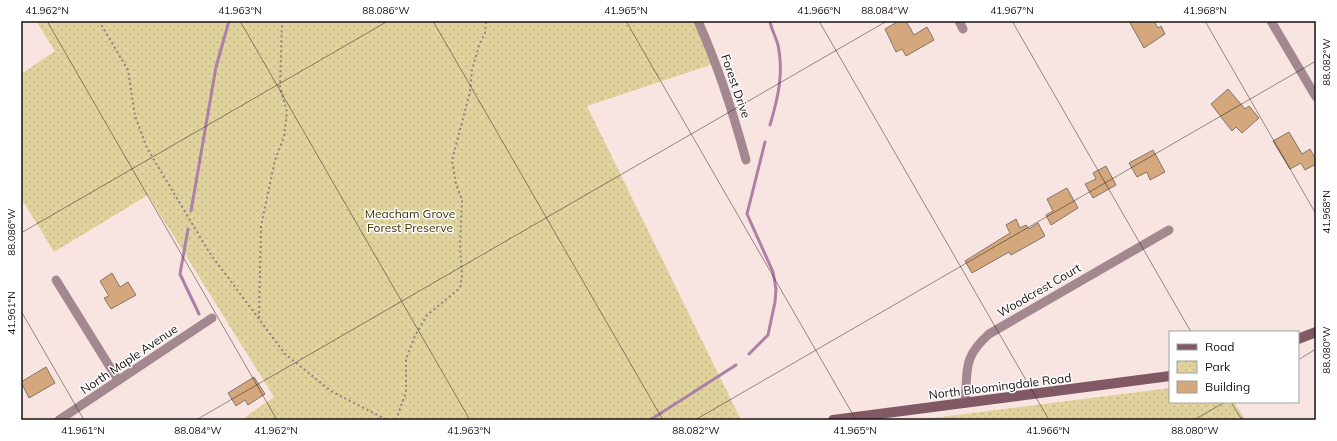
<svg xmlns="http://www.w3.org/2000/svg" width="1337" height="441" viewBox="0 0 1337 441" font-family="Mulish,sans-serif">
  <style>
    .park { fill: url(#park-dots) }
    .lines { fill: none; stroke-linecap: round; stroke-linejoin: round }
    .stream { stroke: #ad80a8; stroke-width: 3 }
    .building { fill: #d5a77d; stroke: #81766b }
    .path { stroke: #8f8280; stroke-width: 2; stroke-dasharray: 2 3; stroke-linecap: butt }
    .street { stroke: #a4888f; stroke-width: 9 }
    .secondary { stroke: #815964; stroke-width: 10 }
    .ticks { fill: none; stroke: #171110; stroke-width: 1; stroke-opacity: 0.45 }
    .labels { text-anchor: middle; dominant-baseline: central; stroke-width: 3; stroke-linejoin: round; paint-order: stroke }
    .street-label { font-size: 12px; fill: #171110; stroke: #fff }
    .park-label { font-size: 12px; fill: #3c3100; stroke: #fff }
    .neatline { fill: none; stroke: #171110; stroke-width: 1.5 }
    .ticks-label { font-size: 10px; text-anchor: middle; fill: #171110 }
  </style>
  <defs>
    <pattern id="park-dots" width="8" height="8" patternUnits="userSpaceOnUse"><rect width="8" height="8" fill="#dfd29d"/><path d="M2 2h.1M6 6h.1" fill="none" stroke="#bfb386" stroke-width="1.8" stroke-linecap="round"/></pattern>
  </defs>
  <rect width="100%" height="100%" fill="#f8e5e1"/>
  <g class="park">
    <path d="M36,21H697L716,63L587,106L741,420H241L274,397L148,195L54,252L21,198V74L55,51Z"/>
    <path d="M1170,388V402H1234L1246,420H916Z"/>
  </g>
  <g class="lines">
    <g class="stream">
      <path d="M770,21C771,29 776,37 778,45C784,73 778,98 770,125"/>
      <path d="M191,211L216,67L229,21"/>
      <path d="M188,229L180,274L199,314"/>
      <path d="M749,354L768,335L775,302L776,289L773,272L747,214L765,142"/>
      <path d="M650,420L736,365"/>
    </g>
  </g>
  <g class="building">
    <path d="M899,21H906L914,35L927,27L934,40L906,56L902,49L896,52L885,29Z"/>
    <path d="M1129,21H1154L1158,28L1161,26L1165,34L1144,48Z"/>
    <path d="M1228,89L1245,109L1249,106L1259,118L1242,133L1236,127L1232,131L1211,104Z"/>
    <path d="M1289,132L1302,154L1310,149L1316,160V164L1305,170L1301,163L1290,169L1273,141Z"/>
    <path d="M1153,150L1165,172L1150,180L1147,172L1137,177L1129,163Z"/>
    <path d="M1106,166L1116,185L1093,198L1085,184L1096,179L1093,173Z"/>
    <path d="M1067,188L1078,208L1051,225L1046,215L1053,211L1047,199Z"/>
    <path d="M1016,219L1020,228L1026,225L1029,229L1038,223L1045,236L1011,255L1009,252L972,273L965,261L1010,233L1006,225Z"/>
    <path d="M112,273L120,287L128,282L136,295L111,309L104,298L109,296L100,281Z"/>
    <path d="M46,367L55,383L29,398L21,382Z"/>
    <path d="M254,377L265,394L248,405L245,400L236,406L228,393Z"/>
  </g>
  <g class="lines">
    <g class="path">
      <path d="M99,21L128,70L135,116L147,148L209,252L285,354L331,391L387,420"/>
      <path d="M259,318L261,226L275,160L284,137L287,112L280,87L282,21"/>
      <path d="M396,420L406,392V359L415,336L427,315L460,288L462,276L460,245L462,200L456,184L452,160L470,92L472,70L479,45L485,33L486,21"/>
    </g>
    <g class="street">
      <path d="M698,21C718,66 733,112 746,160"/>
      <path d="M959,21L963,29"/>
      <path d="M1271,21L1316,97"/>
      <path d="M56,280L118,380"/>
      <path d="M965,403C968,370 962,358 989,334L1169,230"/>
      <path d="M59,420L212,318"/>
    </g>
    <g class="secondary">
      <path d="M1298,339L1316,332"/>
      <path d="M833,420L1170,376"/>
    </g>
  </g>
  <path class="ticks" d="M47,21L277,420M240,21L470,420M433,21L663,420M626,21L856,420M819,21L1049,420M1012,21L1191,332M1205,21L1316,214M21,233L388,21M21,311L84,420M1298,360L1316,349M1231,402L1242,420M196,420L887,21M695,420L1316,61M1194,420L1225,402"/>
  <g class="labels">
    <g class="street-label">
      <text transform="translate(736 86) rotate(71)">Forest Drive</text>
      <text transform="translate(1039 290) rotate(-30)">Woodcrest Court</text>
      <text transform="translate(129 359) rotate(-34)">North Maple Avenue</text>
      <text transform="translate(1000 386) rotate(-7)">North Bloomingdale Road</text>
    </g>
    <g class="park-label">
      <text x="410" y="213">Meacham Grove<tspan x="410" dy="14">Forest Preserve</tspan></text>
    </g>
  </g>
  <rect width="1337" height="441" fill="none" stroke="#ffffff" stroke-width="44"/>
  <rect x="1169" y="331" width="130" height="72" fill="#ffffff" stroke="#a2a09f"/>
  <rect x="1177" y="344" width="20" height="6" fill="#815964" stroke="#a2a09f"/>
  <text x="1205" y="351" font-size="12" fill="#171110">Road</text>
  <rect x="1177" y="361" width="20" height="12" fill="url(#park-dots)" stroke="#a2a09f"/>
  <text x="1205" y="371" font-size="12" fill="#171110">Park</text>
  <rect x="1177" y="381" width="20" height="12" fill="#d5a77d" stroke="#a2a09f"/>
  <text x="1205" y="391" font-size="12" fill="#171110">Building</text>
  <rect x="22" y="22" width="1293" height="397" class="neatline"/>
  <g class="ticks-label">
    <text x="47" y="14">41.962°N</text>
    <text x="240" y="14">41.963°N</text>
    <text x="386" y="14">88.086°W</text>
    <text x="626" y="14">41.965°N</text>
    <text x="819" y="14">41.966°N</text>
    <text x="885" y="14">88.084°W</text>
    <text x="1012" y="14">41.967°N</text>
    <text x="1205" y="14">41.968°N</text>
    <text transform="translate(1326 62) rotate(-90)" y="4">88.082°W</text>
    <text transform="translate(1326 212) rotate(-90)" y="4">41.968°N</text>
    <text transform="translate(11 232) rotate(-90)" y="4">88.086°W</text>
    <text transform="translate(11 313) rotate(-90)" y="4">41.961°N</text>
    <text transform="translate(1326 350) rotate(-90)" y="4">88.080°W</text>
    <text x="83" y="434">41.961°N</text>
    <text x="198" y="434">88.084°W</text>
    <text x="276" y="434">41.962°N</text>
    <text x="469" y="434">41.963°N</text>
    <text x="696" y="434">88.082°W</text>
    <text x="855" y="434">41.965°N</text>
    <text x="1048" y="434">41.966°N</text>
    <text x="1195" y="434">88.080°W</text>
  </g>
</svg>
